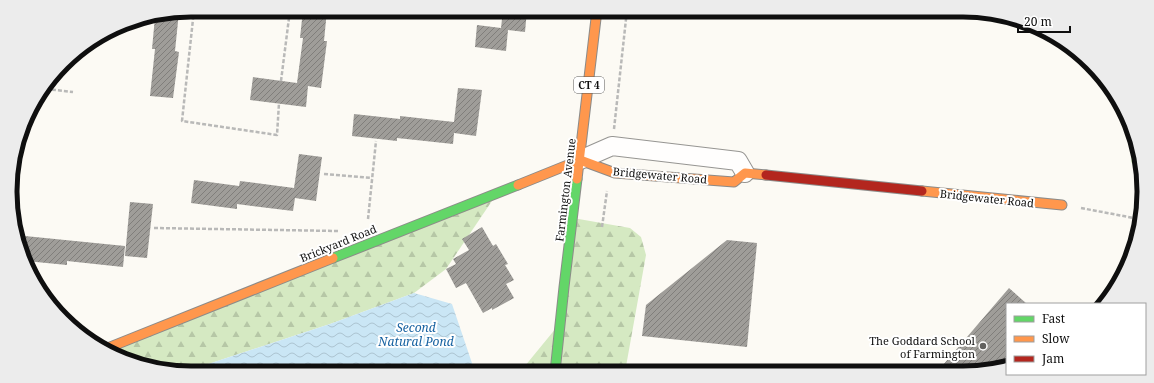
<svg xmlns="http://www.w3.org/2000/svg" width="1154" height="383" viewBox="0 0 1154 383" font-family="'Noto Serif',serif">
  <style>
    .forest { fill: url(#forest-firs) }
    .water { fill: url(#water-waves) }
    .building { fill: url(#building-hatch) }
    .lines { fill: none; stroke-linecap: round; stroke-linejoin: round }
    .street-casing { stroke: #969592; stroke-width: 20 }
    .fast-casing { stroke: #8c8b89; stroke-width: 11 }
    .slow-casing { stroke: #8c8b89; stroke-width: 11 }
    .jam-casing { stroke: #8c8b89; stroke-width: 11 }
    .path { stroke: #b9b9b8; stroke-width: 2.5; stroke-dasharray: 4 2; stroke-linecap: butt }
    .street { stroke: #fffefd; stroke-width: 18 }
    .fast { stroke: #63d668; stroke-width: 9 }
    .slow { stroke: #ff974d; stroke-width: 9 }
    .jam { stroke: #b3261e; stroke-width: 9 }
    .poi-dot { fill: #62615f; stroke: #fff; stroke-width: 1.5 }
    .labels { text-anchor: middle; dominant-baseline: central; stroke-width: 4; stroke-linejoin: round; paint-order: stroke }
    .shield { fill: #fff; stroke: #575757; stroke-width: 1 }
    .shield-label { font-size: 10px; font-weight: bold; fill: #0f0f0f }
    .street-label { font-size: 11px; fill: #0f0f0f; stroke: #fff }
    .poi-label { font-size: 11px; fill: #0f0f0f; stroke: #fff; text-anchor: end }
    .water-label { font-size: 12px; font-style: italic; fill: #1762a1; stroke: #fff }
    .rim { fill: none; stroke: #0f0f0f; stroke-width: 5 }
  </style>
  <defs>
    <pattern id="forest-firs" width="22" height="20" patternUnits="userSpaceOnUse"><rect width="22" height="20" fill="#d5e9c2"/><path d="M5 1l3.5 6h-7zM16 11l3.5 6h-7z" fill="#b6c7a6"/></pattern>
    <pattern id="water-waves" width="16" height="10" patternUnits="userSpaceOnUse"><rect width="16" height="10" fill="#cae6f5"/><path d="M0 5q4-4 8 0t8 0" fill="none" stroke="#acc4d1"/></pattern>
    <pattern id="building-hatch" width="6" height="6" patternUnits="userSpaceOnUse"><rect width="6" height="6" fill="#9f9d99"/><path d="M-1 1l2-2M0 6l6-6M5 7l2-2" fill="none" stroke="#807e7b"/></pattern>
  </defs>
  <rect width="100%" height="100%" fill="#fcfaf4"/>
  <g class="forest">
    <path d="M1132,137L1142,168V176L1131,162Z"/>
    <path d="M498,192L446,269L414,293L330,324L184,372L145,367L105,349Z"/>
    <path d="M573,218L630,228L641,237L646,255L625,372H520L561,322Z"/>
  </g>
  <path class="water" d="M414,293L452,304L475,372L192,373L184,372L330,324Z"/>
  <g class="building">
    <path d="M303,10H327L324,41H327L321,88L308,86L306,107L250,100L253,77L297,83L303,38H300Z"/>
    <path d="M503,10H527L525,32L508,30L506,51L475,47L477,25L501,28Z"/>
    <path d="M179,12L175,51L179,52L173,98L150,96L155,49H152L155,17Z"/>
    <path d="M458,88L482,90L476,136L454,133L453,144L397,138V141L352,136L354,114L400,119V116L454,122Z"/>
    <path d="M299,154L322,157L316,201L295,198L293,211L237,204V209L191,203L194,180L239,186L240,181L294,188Z"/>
    <path d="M130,202L153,204L147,258L125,256Z"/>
    <path d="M482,227L493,246L496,244L508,264L505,265L514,280L506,284L514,298L492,310V308L483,313L466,283L456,288L446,269L456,264L453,259L469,250L462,239Z"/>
    <path d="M25,236L125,246L123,267L67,261V265L26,261L23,253Z"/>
    <path d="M727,240L757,243L747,347L642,336L646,305Z"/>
    <path d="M1009,288L1027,304H1007V365L986,371L937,372Z"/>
  </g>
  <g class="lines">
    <defs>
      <path id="street" d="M580,160L612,146L738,161L745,173"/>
      <g id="fast">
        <path d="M333,258L518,185"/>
        <path d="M555,372L564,287L577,179"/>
      </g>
      <g id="slow">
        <path d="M577,179L597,10"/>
        <path d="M518,185L580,160L615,173L734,182L745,173L766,175"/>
        <path d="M922,191L1062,205"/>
        <path d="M105,349L333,258"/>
      </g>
      <path id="jam" d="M766,175L922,191"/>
    </defs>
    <use href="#street" class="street-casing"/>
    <use href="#fast" class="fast-casing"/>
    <use href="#slow" class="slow-casing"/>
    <use href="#jam" class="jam-casing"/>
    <g class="path">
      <path d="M194,10L182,121L277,135L279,103"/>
      <path d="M281,81L290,10"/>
      <path d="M46,89L73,92"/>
      <path d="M614,129L627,10"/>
      <path d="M324,174L372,178"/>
      <path d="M1081,208L1139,219"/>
      <path d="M368,219L376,141"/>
      <path d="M602,227L607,191"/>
      <path d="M154,228L338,231"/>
    </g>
    <use href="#street" class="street"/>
    <use href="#fast" class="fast"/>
    <use href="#slow" class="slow"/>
    <use href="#jam" class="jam"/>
  </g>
  <circle class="poi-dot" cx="983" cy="346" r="4"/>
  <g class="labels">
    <rect class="shield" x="574" y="77" width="30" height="16" rx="3"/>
    <g class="shield-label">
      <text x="589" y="85">CT 4</text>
    </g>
    <g class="street-label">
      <text transform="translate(660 175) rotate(5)">Bridgewater Road</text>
      <text transform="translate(565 190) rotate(-83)">Farmington Avenue</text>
      <text transform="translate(987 198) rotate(6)">Bridgewater Road</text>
      <text transform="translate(338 243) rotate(-22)">Brickyard Road</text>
    </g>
    <g class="poi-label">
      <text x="975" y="340">The Goddard School<tspan x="975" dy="13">of Farmington</tspan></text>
    </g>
    <g class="water-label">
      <text x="416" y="327">Second<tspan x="416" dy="14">Natural Pond</tspan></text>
    </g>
  </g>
  <path d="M0 0H1154V383H0ZM191 17H963A174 174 0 0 1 1137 191V192A174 174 0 0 1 963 366H191A174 174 0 0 1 17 192V191A174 174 0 0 1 191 17Z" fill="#ececec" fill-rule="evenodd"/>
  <path class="rim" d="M191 17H963A174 174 0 0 1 1137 191V192A174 174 0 0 1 963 366H191A174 174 0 0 1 17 192V191A174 174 0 0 1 191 17Z"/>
  <rect x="1006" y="303" width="140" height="72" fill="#ffffff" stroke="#9f9f9f"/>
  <rect x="1014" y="316" width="20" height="6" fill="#63d668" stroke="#9f9f9f"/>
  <text x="1042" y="323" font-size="12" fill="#0f0f0f">Fast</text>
  <rect x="1014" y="336" width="20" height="6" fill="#ff974d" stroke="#9f9f9f"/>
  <text x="1042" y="343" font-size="12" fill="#0f0f0f">Slow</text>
  <rect x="1014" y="356" width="20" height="6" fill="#b3261e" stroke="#9f9f9f"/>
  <text x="1042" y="363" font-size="12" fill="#0f0f0f">Jam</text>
  <path d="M1018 26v6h52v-6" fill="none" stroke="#0f0f0f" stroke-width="2"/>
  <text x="1024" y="26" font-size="12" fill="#0f0f0f" stroke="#ffffff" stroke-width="3" paint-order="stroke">20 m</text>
</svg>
